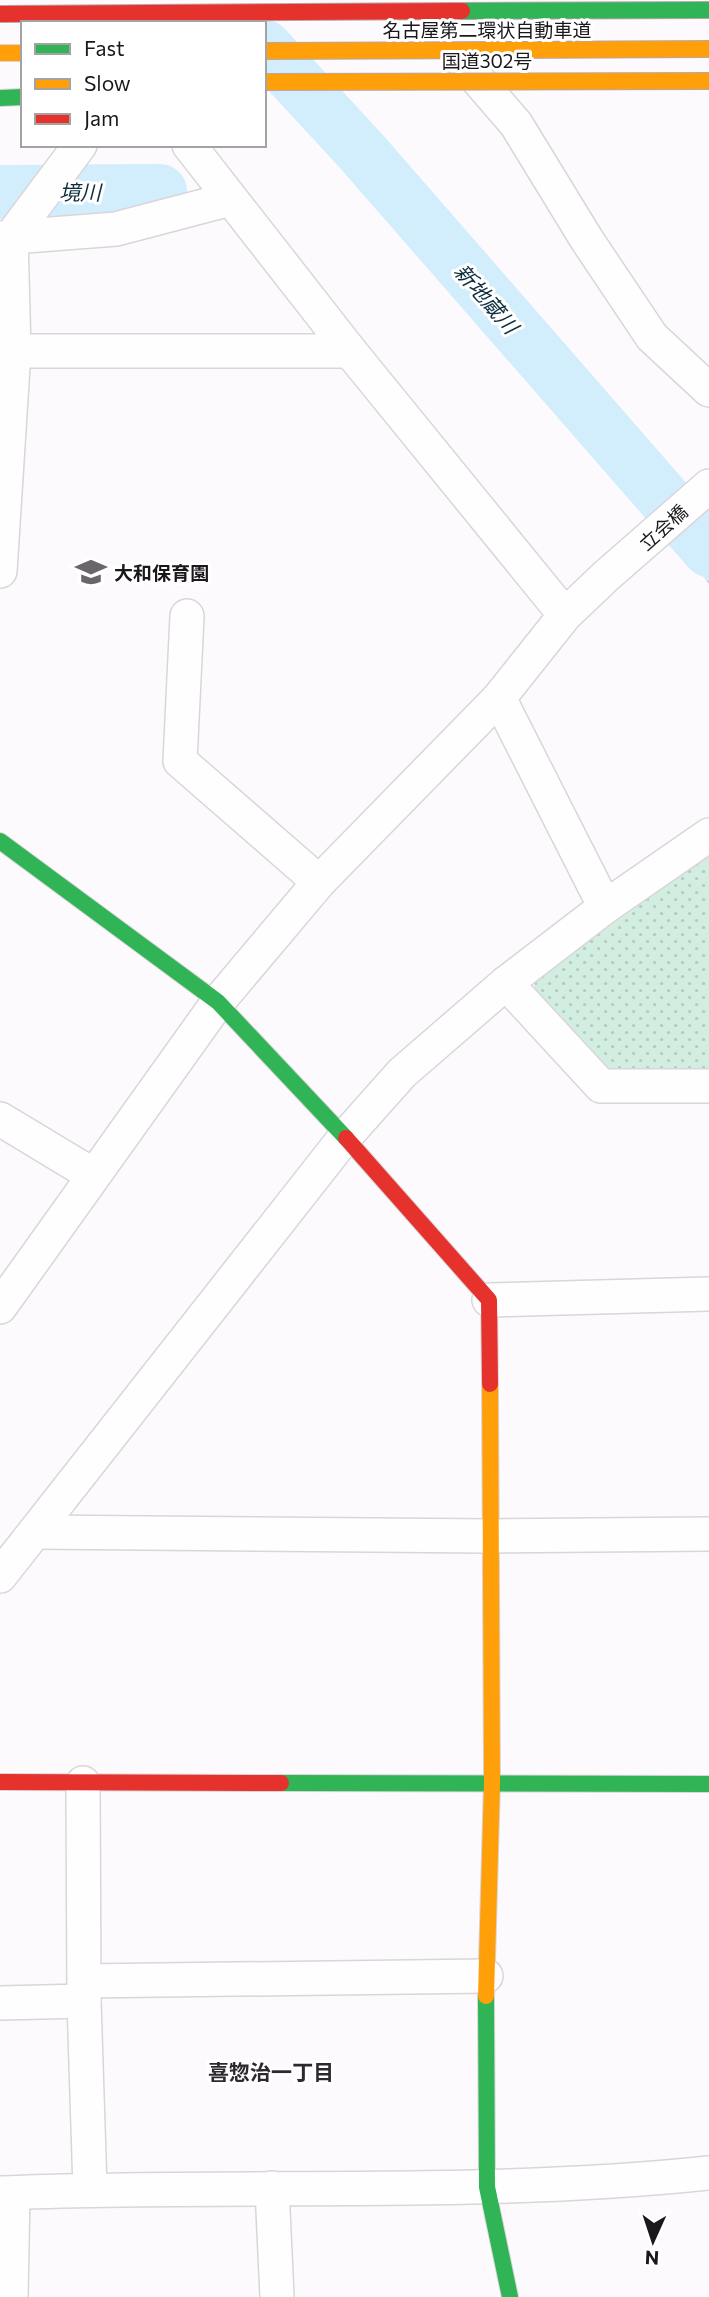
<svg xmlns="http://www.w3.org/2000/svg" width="709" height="2297" viewBox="0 0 709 2297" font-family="Commissioner,'Noto Sans JP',sans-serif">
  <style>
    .green { fill: url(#green-dots) }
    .water { fill: url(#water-rules) }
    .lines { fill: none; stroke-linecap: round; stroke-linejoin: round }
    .river { stroke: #d2edfc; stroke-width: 54 }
    .street-casing { stroke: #d9d6d9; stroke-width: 36 }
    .fast-casing { stroke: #d9d6d9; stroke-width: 18 }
    .slow-casing { stroke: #d9d6d9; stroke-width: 18 }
    .jam-casing { stroke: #d9d6d9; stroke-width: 18 }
    .street { stroke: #fffeff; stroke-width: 33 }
    .fast { stroke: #30b455; stroke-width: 16 }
    .slow { stroke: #ff9f0a; stroke-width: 16 }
    .jam { stroke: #e5322d; stroke-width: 16 }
    .fast-bridge-casing { stroke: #b8a7a9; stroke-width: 18; stroke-linecap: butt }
    .slow-bridge-casing { stroke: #b8a7a9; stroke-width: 18; stroke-linecap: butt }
    .jam-bridge-casing { stroke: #b8a7a9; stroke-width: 18; stroke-linecap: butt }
    .fast-bridge { stroke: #30b455; stroke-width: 16 }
    .slow-bridge { stroke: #ff9f0a; stroke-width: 16 }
    .jam-bridge { stroke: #e5322d; stroke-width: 16 }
    .labels { text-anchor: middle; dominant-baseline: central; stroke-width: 6; stroke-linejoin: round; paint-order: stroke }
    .street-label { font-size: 19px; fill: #1b181b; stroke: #fff }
    .poi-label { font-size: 19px; font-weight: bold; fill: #1b181b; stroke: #fff; text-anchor: start }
    .water-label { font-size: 21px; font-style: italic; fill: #0d2e3c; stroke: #fff }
    .neighbourhood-label { font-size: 21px; font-weight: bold; fill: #2f292f; stroke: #fff }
  </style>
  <defs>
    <pattern id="green-dots" width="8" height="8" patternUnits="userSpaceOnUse" patternTransform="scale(1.75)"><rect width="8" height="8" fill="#d1eee1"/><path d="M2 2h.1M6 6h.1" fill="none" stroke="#b3cbc0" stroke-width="1.8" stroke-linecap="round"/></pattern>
    <pattern id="water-rules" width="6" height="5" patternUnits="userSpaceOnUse" patternTransform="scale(1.75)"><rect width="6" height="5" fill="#d2edfc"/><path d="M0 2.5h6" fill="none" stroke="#b4cad7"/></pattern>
  </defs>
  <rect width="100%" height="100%" fill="#fdfafe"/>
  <path class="green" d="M709,853V1072L614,1073L596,1064L532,994L536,980Z"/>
  <path class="water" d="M697,502L709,516V584L668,533Z"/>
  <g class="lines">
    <g class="river">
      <path d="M265,47L361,151L709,550"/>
      <path d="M0,192L160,191"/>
    </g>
    <defs>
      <g id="street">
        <path d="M466,66L516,124L587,240L652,337L709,390"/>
        <path d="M189,145L350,351L565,615"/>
        <path d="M0,238L116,229L230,199"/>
        <path d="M14,351H350"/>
        <path d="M0,571L14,351L11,237L80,145"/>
        <path d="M187,616L180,761L319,882"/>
        <path d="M499,698L605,907"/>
        <path d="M506,983L601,1086H709"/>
        <path d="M0,1119L93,1175"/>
        <path d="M489,1300L709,1294"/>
        <path d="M0,1307L218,1002L319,882L499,698L565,615L606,576L709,486"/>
        <path d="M35,1532L489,1536L709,1534"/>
        <path d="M0,1576L345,1137L402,1073L506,983L605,907L709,835"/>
        <path d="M83,1783L84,2001L90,2189"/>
        <path d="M85,1981L486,1976"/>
        <path d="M0,2003L84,2001"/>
        <path d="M272,2188L277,2297"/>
        <path d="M0,2193C236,2183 474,2198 709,2173"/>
        <path d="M11,2297L13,2193"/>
      </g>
      <g id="fast">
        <path d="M0,98L23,97"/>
        <path d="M0,841L218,1002L346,1138"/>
        <path d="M281,1783L709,1784"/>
        <path d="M486,1996L487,2187L510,2297"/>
      </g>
      <g id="slow">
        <path d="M0,53H23"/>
        <path d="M486,1996L492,1782L490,1384"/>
      </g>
      <g id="jam">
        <path d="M346,1138L489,1300L490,1384"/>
        <path d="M0,1782L281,1783"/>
      </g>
    </defs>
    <use href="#street" class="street-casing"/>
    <use href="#fast" class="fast-casing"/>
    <use href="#slow" class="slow-casing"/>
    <use href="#jam" class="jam-casing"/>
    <use href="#street" class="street"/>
    <use href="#fast" class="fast"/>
    <use href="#slow" class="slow"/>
    <use href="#jam" class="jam"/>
    <defs>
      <path id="fast-bridge" d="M462,11L709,10"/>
      <g id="slow-bridge">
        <path d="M264,51L709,49"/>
        <path d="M264,82L709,81"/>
      </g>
      <path id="jam-bridge" d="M0,14L462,11"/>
    </defs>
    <use href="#fast-bridge" class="fast-bridge-casing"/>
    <use href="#slow-bridge" class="slow-bridge-casing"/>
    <use href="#jam-bridge" class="jam-bridge-casing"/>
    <use href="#fast-bridge" class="fast-bridge"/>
    <use href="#slow-bridge" class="slow-bridge"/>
    <use href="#jam-bridge" class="jam-bridge"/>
  </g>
  <defs>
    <symbol id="school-bare" viewBox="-9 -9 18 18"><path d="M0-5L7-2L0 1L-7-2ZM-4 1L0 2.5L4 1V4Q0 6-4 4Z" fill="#6a676a" stroke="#fff" stroke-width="2.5" paint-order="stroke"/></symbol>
  </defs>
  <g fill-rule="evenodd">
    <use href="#school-bare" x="69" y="550" width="44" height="44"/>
  </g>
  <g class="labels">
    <g class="street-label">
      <text x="487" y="29">名古屋第二環状自動車道</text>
      <text x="487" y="60">国道302号</text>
      <text transform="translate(663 527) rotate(-42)">立会橋</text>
    </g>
    <g class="poi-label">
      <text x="114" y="572">大和保育園</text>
    </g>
    <g class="water-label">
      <text x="80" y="191">境川</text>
      <text transform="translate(487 298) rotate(49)">新地蔵川</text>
    </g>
    <g class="neighbourhood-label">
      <text x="271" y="2071">喜惣治一丁目</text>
    </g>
  </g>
  <rect x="21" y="21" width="245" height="126" fill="#ffffff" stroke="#a4a3a4" stroke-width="2"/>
  <rect x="35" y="44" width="35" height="10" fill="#30b455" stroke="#a4a3a4" stroke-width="2"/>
  <text x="84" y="56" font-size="21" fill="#1b181b">Fast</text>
  <rect x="35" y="79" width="35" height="10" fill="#ff9f0a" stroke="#a4a3a4" stroke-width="2"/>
  <text x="84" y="91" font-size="21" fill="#1b181b">Slow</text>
  <rect x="35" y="114" width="35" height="10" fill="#e5322d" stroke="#a4a3a4" stroke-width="2"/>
  <text x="84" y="126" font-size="21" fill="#1b181b">Jam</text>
  <g transform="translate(653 2241) rotate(183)" stroke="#ffffff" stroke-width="5" paint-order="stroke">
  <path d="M0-5L12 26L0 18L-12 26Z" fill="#1b181b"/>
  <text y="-10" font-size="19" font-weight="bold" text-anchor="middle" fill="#1b181b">N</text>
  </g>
</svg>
